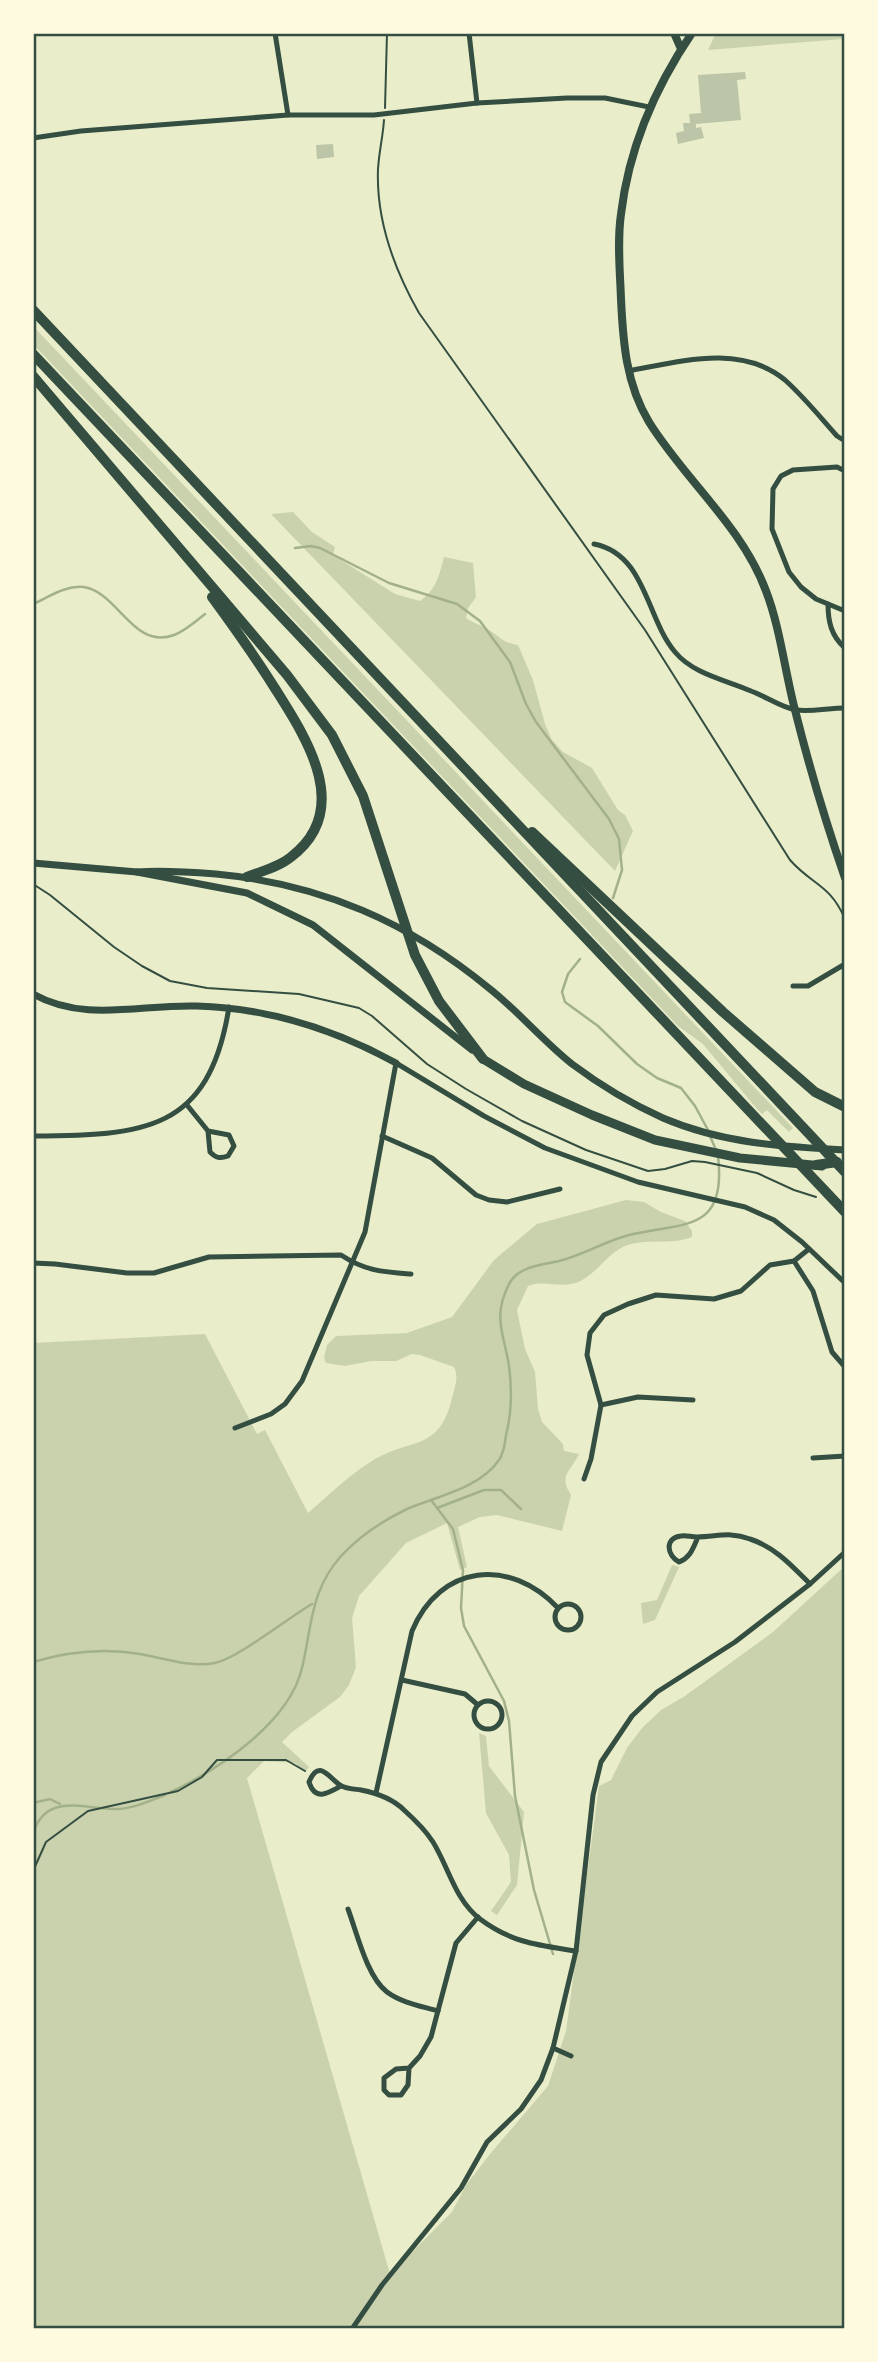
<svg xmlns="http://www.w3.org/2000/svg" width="878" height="2362" viewBox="0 0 878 2362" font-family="'Sofia Sans Condensed',sans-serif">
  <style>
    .green { fill: #cad2ad }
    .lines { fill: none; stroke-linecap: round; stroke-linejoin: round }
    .stream { stroke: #a3b18a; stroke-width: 2.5 }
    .building { fill: #bcc5a7 }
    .path { stroke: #344e41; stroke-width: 2 }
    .minor { stroke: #344e41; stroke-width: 5 }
    .tertiary { stroke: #344e41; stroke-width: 7 }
    .secondary { stroke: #344e41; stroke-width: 8 }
    .primary { stroke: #344e41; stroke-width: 9 }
    .motorway { stroke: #344e41; stroke-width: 10 }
    .neatline { fill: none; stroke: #344e41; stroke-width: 2.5 }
  </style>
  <rect width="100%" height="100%" fill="#e9edc9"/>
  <g class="green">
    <path d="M716,33H841L843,39L708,50Z"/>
    <path d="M33,326L793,1128L789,1132L767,1110L762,1114L757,1109L703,1044L678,1026L662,1009L33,344Z"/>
    <path d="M293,512L312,532L335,547L333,555L395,594L420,601C436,590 439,576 444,557L473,563L476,597L468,608L466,618C474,624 485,626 492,632C504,640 502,642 518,645L533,680L545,724L552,740L563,752L592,768L618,810L625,815L633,831L615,871L271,514Z"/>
    <path d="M626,1200L644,1202L661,1212L685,1221L692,1231V1237C670,1246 644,1237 623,1247C604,1256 592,1281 571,1284C556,1287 543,1280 528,1286L517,1310L525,1349L535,1372L538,1409L542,1422L563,1444L564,1451L579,1454C571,1471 558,1475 571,1495L562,1531L497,1515L480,1517L458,1527L467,1567L460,1570L447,1523L406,1543L359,1596L352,1618L356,1667L349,1685L340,1697L292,1732L282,1742L309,1767L305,1772L295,1763L264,1761L247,1778L390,2274L452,2212L466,2185L490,2154L548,2086L566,2031L599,1786L611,1780L627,1748L642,1728L661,1710L685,1696L773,1632L845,1566V2329H33V1343L205,1334L257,1434L265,1430L308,1513C329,1495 349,1475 372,1461C410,1437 439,1453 452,1398C455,1387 459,1377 454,1367L420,1355L412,1354L396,1361H371L345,1366L326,1363L324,1357L327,1345L336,1336L407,1333L452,1317L494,1260L537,1224Z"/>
    <path d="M672,1565L679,1567L655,1620L643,1624L641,1603L657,1600Z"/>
    <path d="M479,1733L486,1736L489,1766L524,1812L517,1885L497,1915L491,1911L511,1882L509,1855L486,1813Z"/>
  </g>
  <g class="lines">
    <g class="stream">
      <path d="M295,548L311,546L320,548L389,583L457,604L480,621L510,662L526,704L536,722L609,819L619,839L622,870L613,898"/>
      <path d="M33,604C49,597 65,585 84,587C119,593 133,650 174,635C185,631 196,621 205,614"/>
      <path d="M580,959L568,974L562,992L565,1002L598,1026L637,1064L657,1078L681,1088L695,1106L708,1130"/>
      <path d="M710,1136L716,1150"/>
      <path d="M431,1500L453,1529L463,1570L461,1608L464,1626L504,1701L509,1721L515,1796L534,1890L553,1954"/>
      <path d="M437,1508L484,1490H501L521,1509"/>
      <path d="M33,1662C67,1652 105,1648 140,1654C165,1658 190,1668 215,1663C238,1658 288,1618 312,1604"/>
      <path d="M171,1792C219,1769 289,1723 302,1668C312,1626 310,1590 342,1555C359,1537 384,1520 407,1509C437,1496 479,1489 499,1460C504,1453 505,1443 506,1435C512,1412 512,1389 509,1366C504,1333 492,1318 509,1284C518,1266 542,1265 559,1261C584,1255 605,1241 629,1235C684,1222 727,1233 718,1156"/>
      <path d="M33,1803L50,1799L60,1804"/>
      <path d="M33,1833C47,1791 85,1810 118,1809C134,1808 150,1801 165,1795"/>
    </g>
  </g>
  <g class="building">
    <path d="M745,72L746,79L737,80L741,120L696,124V128L701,127L704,138L678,144L676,133L684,131L683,123H690L689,114L701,113L698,75Z"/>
    <path d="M333,144L334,157L317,159L316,145Z"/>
  </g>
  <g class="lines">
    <g class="path">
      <path d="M385,108L387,33"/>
      <path d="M384,120C383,136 379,152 378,169C376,219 394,269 419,313L645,630L790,860C812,885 830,884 845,919"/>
      <path d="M33,884L50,895L114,947L142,966L170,981L207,988L299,994L359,1008L372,1016L427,1064L466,1089L522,1121L586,1150L648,1171L665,1169L692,1161L705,1162L757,1173L794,1190L816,1197"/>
      <path d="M33,1871L46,1842L88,1811L178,1791L202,1777L217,1760H286L305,1771"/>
    </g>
    <g class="minor">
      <path d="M275,33L288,115"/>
      <path d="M469,33L477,103"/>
      <path d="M33,138L81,131L288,115H374L477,103L567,98H605L649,107"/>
      <path d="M628,371C679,362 740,343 785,380C804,397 820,417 837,436L845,441"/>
      <path d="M845,471L837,467L793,470L781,476L773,489L772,529L789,572L801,587L816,599L845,611"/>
      <path d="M594,544C646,554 646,618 675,652C693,674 726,680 751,691C765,696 782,708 796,710C811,712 829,708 845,708"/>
      <path d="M828,604C828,621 831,636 845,648"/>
      <path d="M793,986H808L845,964"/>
      <path d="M187,1105L208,1131L210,1152C216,1158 220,1159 228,1156L234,1146L229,1135L208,1131"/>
      <path d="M33,1136C143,1135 209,1133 229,1007"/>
      <path d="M382,1136L432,1158L476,1195L489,1200L507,1202L560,1189"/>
      <path d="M794,1261L813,1291L832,1352L845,1367"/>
      <path d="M33,1263L55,1264L127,1273H154L209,1257L341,1255C365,1271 383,1272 411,1274"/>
      <path d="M601,1405L638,1397L693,1400"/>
      <path d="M235,1428L271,1414L285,1404L302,1381L365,1232L396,1063L484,1116L545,1148L638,1182L745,1207L774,1220L802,1242L845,1283"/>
      <path d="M813,1458L845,1456"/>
      <path d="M584,1479L591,1459L601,1405L587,1355L590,1333L604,1315L628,1304L656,1295L714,1299L741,1291L770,1265L794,1261L809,1249"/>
      <path d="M698,1537C693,1548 691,1557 679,1562C667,1556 664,1538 681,1536C686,1535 691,1537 697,1537C717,1537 729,1531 750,1539C775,1547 792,1566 810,1584"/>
      <circle cx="568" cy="1617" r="13"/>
      <path d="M402,1680L465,1694L478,1705"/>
      <circle cx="488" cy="1715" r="14"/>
      <path d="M341,1786C327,1794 315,1801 309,1782C319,1758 329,1778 340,1785C345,1789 355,1789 361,1790C376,1793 393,1799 404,1810C414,1819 426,1831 433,1842C449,1868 455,1900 480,1919C512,1943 538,1945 576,1951"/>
      <path d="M376,1793L412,1631C440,1564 510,1557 558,1608"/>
      <path d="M348,1909C357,1933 367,1977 387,1992C402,2003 421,2006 438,2011"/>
      <path d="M553,2048L571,2056"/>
      <path d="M409,2068L396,2069L384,2078V2090L389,2095H401L408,2085L409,2068L420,2056L431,2037L456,1943L478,1917"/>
      <path d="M352,2329L382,2285L461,2188L487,2142L521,2109L541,2080L553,2048L576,1951L593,1795L601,1762L632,1716L657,1692L735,1642L810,1584L845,1552"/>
    </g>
    <g class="tertiary">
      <path d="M33,863L137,872L247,893L313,925L472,1050"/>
      <path d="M137,872C164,870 190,872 216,874C321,884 409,922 490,989C519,1012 543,1041 572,1064C600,1085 632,1104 663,1118C721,1143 782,1147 845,1150"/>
      <path d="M33,994C85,1023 141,1004 197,1006C268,1008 334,1029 396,1063"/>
    </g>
    <g class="secondary">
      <path d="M674,33L681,49"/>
      <path d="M692,33C654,89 629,147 621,214C617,242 620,271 621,299C623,342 626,384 649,422C685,480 742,526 766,591C780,627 785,672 795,710C809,766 826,823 845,878"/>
    </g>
    <path class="primary" d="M483,1059L524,1084L592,1115L655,1140L740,1158L822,1166"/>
    <g class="motorway">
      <path d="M33,310L845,1172"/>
      <path d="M33,354L845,1212"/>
      <path d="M33,376L287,675L332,735L363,796L415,955L439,1001L483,1059"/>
      <path d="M212,597C234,627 256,658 276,690C307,739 353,810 291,857C279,867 262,871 247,877"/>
      <path d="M532,832L723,1012L815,1092L845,1107"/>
      <path d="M816,1165L837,1162"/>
    </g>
  </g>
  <rect width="878" height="2362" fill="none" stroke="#fefae0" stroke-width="70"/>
  <rect x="35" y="35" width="808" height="2292" class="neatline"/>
</svg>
